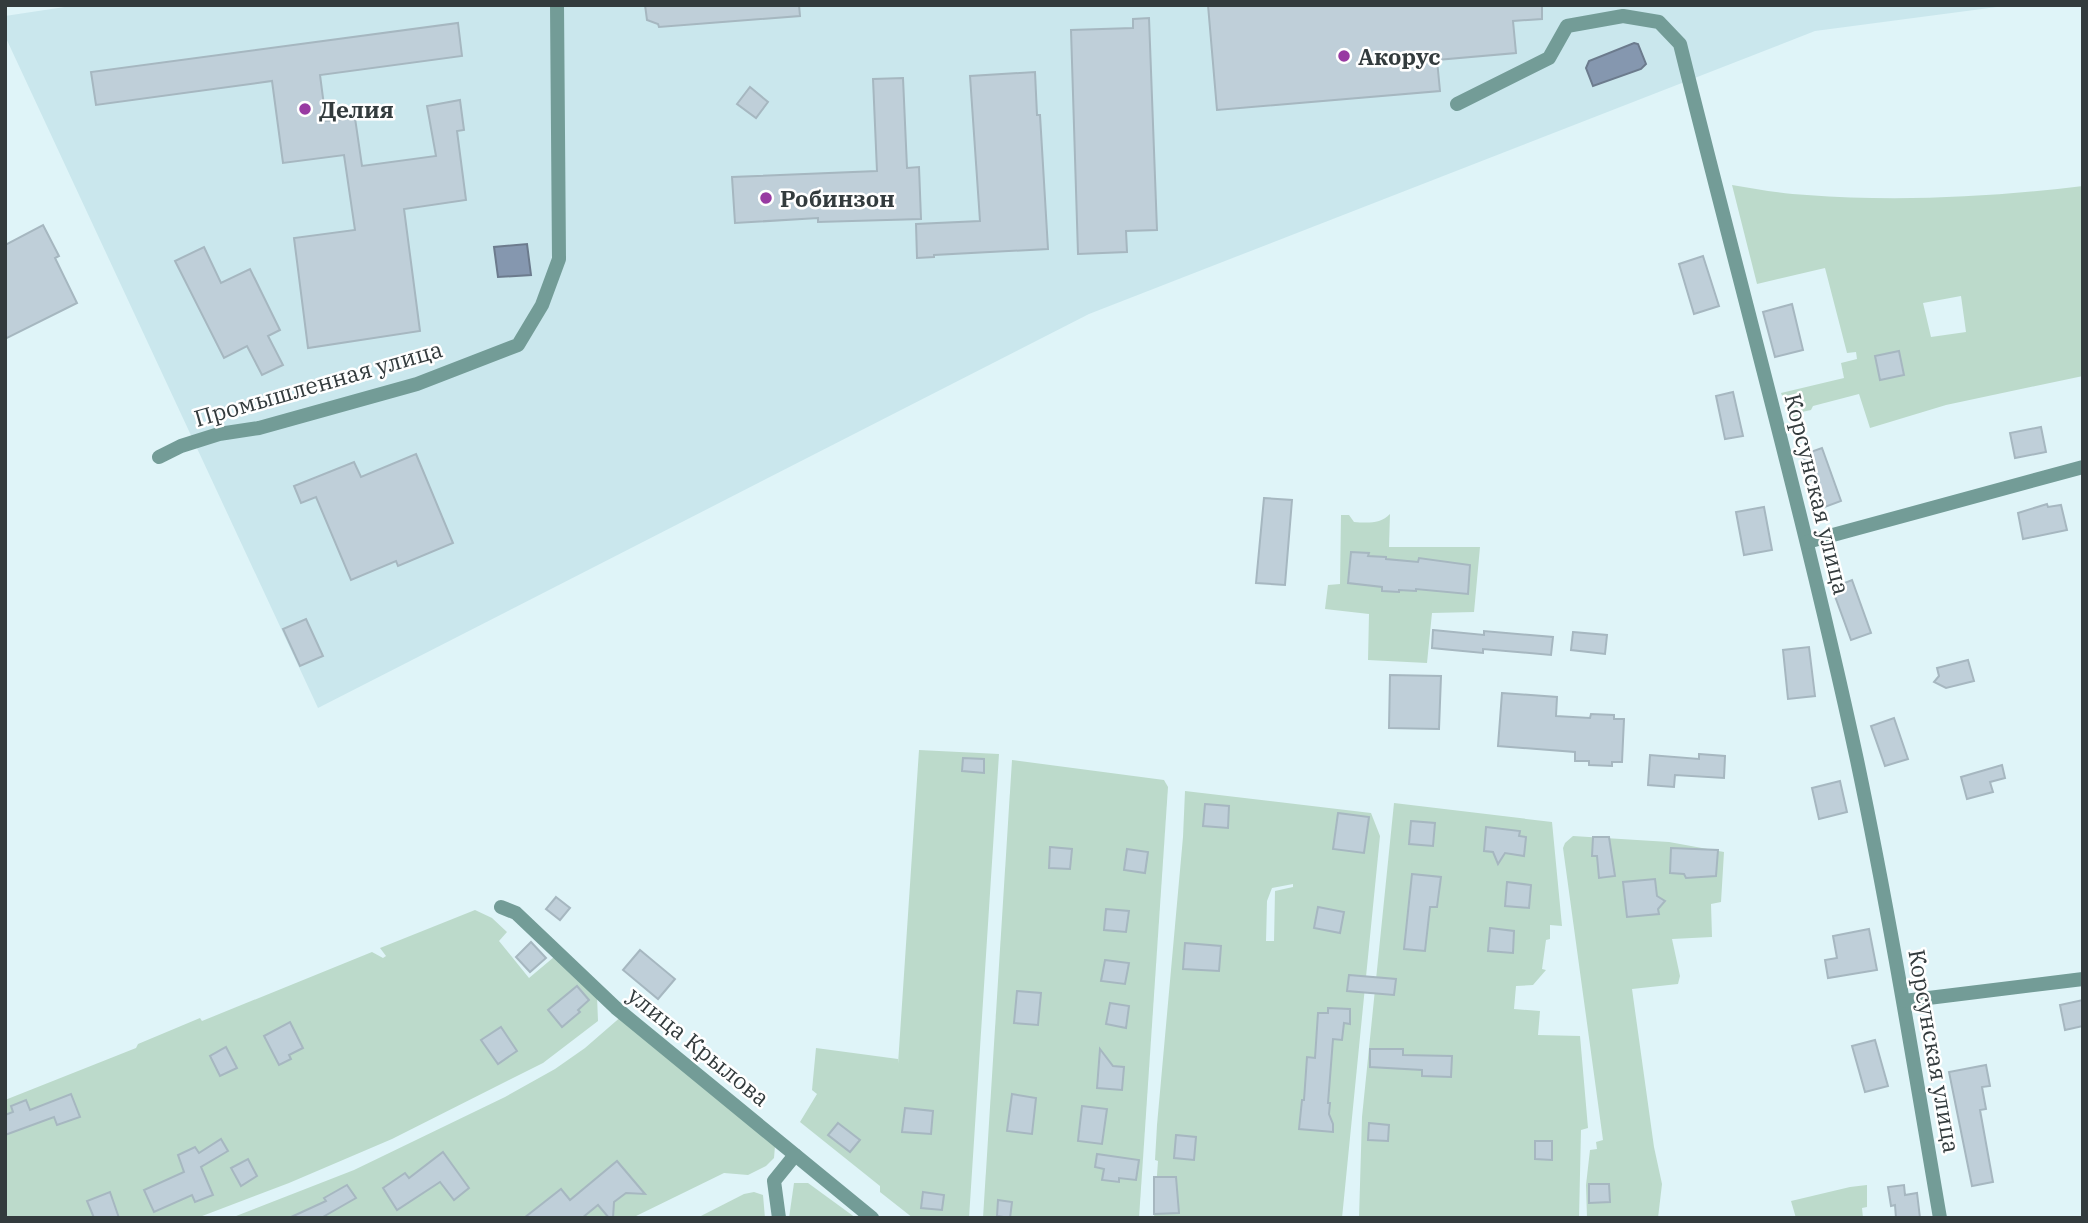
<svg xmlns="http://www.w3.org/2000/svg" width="2088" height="1223" viewBox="0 0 2088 1223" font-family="'IBM Plex Serif',serif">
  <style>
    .built { fill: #cae7ed }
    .green { fill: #bcdacb; fill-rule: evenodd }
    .water { fill: #8597af; stroke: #6c7b8d; stroke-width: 2 }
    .building { fill: #bfcfd9; stroke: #a6b7c0; stroke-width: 2 }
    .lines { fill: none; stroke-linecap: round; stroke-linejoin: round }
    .minor { stroke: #739c97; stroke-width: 14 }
    .poi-dot { fill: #983aa2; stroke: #fff; stroke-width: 2.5 }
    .labels { text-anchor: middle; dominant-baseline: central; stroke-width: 5; stroke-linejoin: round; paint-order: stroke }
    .poi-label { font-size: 23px; font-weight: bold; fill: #333b3d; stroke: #fff; text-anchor: start }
    .street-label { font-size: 23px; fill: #333b3d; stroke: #fff }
  </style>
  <rect width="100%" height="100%" fill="#dff4f8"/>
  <path class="built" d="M78,5H2012L1815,31L1089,314L318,708L5,36V16Z"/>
  <g class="green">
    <path d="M1732,185C1757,189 1782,194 1807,195C1898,202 1992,197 2083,186V376L1946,405L1870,428L1859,394L1813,406L1811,410L1802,412L1803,415L1790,418L1781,393L1844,378L1841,363L1857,359L1856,352L1847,353L1825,268L1757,284ZM1961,296L1966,332L1931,337L1923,303Z"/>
    <path d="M1390,514L1389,547H1480L1474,612L1432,613L1427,663L1368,660L1369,614L1325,609L1328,585L1340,584L1341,515H1349L1354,522C1367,523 1381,524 1390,514Z"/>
    <path d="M919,750L999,754L969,1218H913L880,1192V1186L800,1122L817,1094L812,1090L816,1048L898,1059V1064Z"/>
    <path d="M1012,760L1164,780L1168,787L1139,1218H983Z"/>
    <path d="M1185,791L1371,813L1380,836L1342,1218H1154L1158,1161L1155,1160L1157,1125L1183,837ZM1293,884V887L1275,891L1274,941H1266L1267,901L1272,888Z"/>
    <path d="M1394,803L1552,822L1562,926L1550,925V939L1546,940L1542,969L1546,970L1533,985L1516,986L1514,1009L1540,1011L1538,1035L1580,1036L1588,1128L1581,1130L1579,1218H1359L1362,1117Z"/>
    <path d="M1573,836L1669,842L1724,852L1721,902L1711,904L1712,937L1672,939L1680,976L1678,984L1632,989L1654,1147L1662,1184L1658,1218H1587L1586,1185L1590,1150L1597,1149L1596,1142L1603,1140L1563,848L1565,843Z"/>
    <path d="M475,910L492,918L507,932L499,941L529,978L554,957L597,996L598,1021L543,1063L392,1139L289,1183L197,1218H5V1100L136,1048L138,1044L200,1018L202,1021L372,952L383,958L386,956L380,948Z"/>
    <path d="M623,1015L775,1146L774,1158L766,1166L748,1175L724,1173L632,1218H231L354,1170L505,1097L555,1069L585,1048Z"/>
    <path d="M794,1183H808L856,1218H789Z"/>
    <path d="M1867,1185V1207L1862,1208L1863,1218H1796L1791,1201L1850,1187Z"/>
    <path d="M754,1192L763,1195L765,1218H697L744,1194Z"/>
  </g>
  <g class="water">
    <path d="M1634,43L1638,44L1646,64L1641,69L1593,86L1586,68L1589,61Z"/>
    <path d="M527,244L531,275L498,277L494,247Z"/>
  </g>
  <g class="building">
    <path d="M645,5H799L800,16L659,27L658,24L647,20Z"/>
    <path d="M1208,5H1542V19L1513,21L1516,53L1437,60L1440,91L1217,110Z"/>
    <path d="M1149,18L1157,230L1126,231L1127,252L1078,254L1071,30L1133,28V19Z"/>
    <path d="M458,23L462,56L320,75L326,121L355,118L362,166L436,156L427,106L460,100L464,130L457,131L466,200L404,209L420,331L308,348L294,238L355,230L344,155L283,163L272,81L96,105L91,72Z"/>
    <path d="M1035,72L1037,115H1040L1048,249L934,255V257L917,258L916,224L980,221L970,76Z"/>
    <path d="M903,78L907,168L919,167L921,219L818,222V218L735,223L732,177L877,171L873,79Z"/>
    <path d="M750,87L768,102L756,118L737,104Z"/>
    <path d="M43,225L59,256L55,258L77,303L5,339V245Z"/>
    <path d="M204,247L221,283L250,269L280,330L268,336L283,365L262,375L247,346L224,358L175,261Z"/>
    <path d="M1703,256L1719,306L1694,314L1679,264Z"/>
    <path d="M1792,304L1803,350L1775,357L1763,312Z"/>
    <path d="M1899,351L1904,375L1880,380L1875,356Z"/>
    <path d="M1733,392L1743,436L1725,439L1716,396Z"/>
    <path d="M2041,427L2046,452L2015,458L2010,433Z"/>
    <path d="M1822,448L1841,501L1822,508L1802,455Z"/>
    <path d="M416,454L453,543L398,566L396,561L351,580L316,497L301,503L294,486L354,462L361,477Z"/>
    <path d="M1264,498L1292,500L1285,585L1256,583Z"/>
    <path d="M2047,504L2048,507L2061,505L2067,530L2023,539L2018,513Z"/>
    <path d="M1764,507L1772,550L1744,555L1736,512Z"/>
    <path d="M1351,552L1369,553L1368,556L1386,557V559L1418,562L1419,558L1470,565L1468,594L1416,589V591L1399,590V592L1382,591V587L1348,583Z"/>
    <path d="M1852,580L1871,633L1851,640L1832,588Z"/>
    <path d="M306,619L323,656L300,666L283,629Z"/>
    <path d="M1433,630L1484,635V631L1553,637L1551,655L1483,649V653L1432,648Z"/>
    <path d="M1573,632L1607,635L1605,654L1571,650Z"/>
    <path d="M1809,647L1815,696L1788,699L1783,650Z"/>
    <path d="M1968,660L1974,681L1946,688L1934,682L1939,676L1937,668Z"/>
    <path d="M1390,675L1441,676L1439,729L1389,728Z"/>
    <path d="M1502,693L1557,697L1556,716L1590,718L1591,714L1614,715V719H1624L1622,762H1612V766L1589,765V761H1575V752L1498,746Z"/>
    <path d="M1894,718L1908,759L1885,766L1871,726Z"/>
    <path d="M1699,754L1725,756L1724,778L1675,775L1674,787L1648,785L1650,755L1699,759Z"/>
    <path d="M963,758L984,759V773L962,771Z"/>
    <path d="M2002,765L2005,778L1990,782L1993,792L1967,799L1961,777Z"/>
    <path d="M1840,781L1847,812L1819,819L1812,788Z"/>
    <path d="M1205,804L1229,806L1228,828L1203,826Z"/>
    <path d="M1338,813L1369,817L1364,853L1333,849Z"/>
    <path d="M1411,821L1435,823L1433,846L1409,844Z"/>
    <path d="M1486,827L1520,831L1519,836L1526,837L1524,856L1505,853L1498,864L1493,852L1484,851Z"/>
    <path d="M1593,837H1609L1615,876L1599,878L1597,856H1592Z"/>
    <path d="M1050,847L1072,849L1070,869L1049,868Z"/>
    <path d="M1671,848L1718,850L1716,876L1686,878L1684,874L1670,873Z"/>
    <path d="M1127,849L1148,852L1145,873L1124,870Z"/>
    <path d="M1412,874L1441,877L1437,907H1430L1425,951L1404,949Z"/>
    <path d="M1655,879L1657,896L1665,901L1658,909L1659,914L1627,917L1623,882Z"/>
    <path d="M1507,882L1531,885L1529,908L1505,906Z"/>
    <path d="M556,897L570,908L560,920L546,909Z"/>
    <path d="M1318,907L1344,912L1340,933L1314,928Z"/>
    <path d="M1106,909L1129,911L1126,932L1104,930Z"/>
    <path d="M1490,928L1514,931L1513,953L1488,951Z"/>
    <path d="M1869,929L1877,970L1828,978L1825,960L1837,958L1833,936Z"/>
    <path d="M531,942L546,958L530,972L516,957Z"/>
    <path d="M1185,943L1221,946L1219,971L1183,969Z"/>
    <path d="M640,950L675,979L658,999L623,970Z"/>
    <path d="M1105,960L1129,963L1125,984L1101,981Z"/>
    <path d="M1349,975L1396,979L1394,995L1347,991Z"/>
    <path d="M577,986L589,1000L578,1010L580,1012L562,1027L548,1010Z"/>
    <path d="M1017,991L1041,993L1038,1025L1014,1023Z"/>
    <path d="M2083,1000V1026L2065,1030L2060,1005Z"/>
    <path d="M1110,1003L1129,1006L1126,1028L1106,1024Z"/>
    <path d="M1328,1008L1350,1009V1024L1344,1023L1342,1040L1333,1039L1328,1103H1330L1329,1114L1333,1124V1132L1299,1129L1302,1100H1304L1307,1057L1315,1058L1318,1013H1328Z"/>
    <path d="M290,1022L303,1048L289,1055L291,1059L279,1065L264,1036Z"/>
    <path d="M501,1027L517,1051L498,1064L481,1040Z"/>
    <path d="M1875,1040L1888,1086L1865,1092L1852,1046Z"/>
    <path d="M226,1047L237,1068L220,1076L210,1056Z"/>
    <path d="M1100,1049L1113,1066L1124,1067L1122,1090L1097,1088Z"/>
    <path d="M1370,1049H1403V1055L1452,1056L1451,1077L1422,1076V1070L1370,1067Z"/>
    <path d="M1986,1065L1990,1086L1982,1087L1986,1109L1980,1110L1993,1182L1972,1186L1949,1072Z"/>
    <path d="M71,1094L80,1117L57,1125L54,1117L5,1135V1115L13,1112L11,1106L26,1100L30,1110Z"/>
    <path d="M1012,1094L1036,1098L1032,1134L1007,1131Z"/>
    <path d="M1082,1106L1107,1109L1102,1144L1078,1141Z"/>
    <path d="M905,1108L933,1111L931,1134L902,1132Z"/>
    <path d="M838,1123L860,1140L850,1152L828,1135Z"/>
    <path d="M1369,1123L1389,1125L1388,1141L1368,1140Z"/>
    <path d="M1176,1135L1196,1137L1194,1160L1174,1158Z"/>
    <path d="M221,1139L228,1151L201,1167L213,1195L195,1202L192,1195L154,1212L144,1190L184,1172L178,1155L195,1147L199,1153Z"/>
    <path d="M1535,1141H1552V1160L1535,1159Z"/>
    <path d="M443,1152L469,1188L454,1200L440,1182L397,1210L383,1188L405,1173L409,1178Z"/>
    <path d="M1097,1154L1139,1160L1136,1180L1119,1178V1182L1102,1180L1104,1169L1095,1167Z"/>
    <path d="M248,1159L257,1176L241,1186L231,1168Z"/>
    <path d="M617,1161L645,1194L626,1193L614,1202L613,1218H609L598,1205L582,1218H524L561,1189L570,1200Z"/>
    <path d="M1154,1177H1176L1179,1213L1154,1214Z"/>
    <path d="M1589,1184H1609L1610,1202L1589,1203Z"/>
    <path d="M347,1185L356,1198L321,1218H289L326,1201L324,1198Z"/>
    <path d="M1904,1185L1905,1195L1917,1193L1920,1218H1896L1895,1205L1891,1206L1888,1187Z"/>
    <path d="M110,1192L119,1218H94L87,1201Z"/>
    <path d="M923,1192L944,1195L942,1210L921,1208Z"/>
    <path d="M998,1200L1012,1202L1010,1218L997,1216Z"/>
  </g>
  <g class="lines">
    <g class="minor">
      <path d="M1457,104L1549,58L1567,26L1623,16L1659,22L1680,44C1739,282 1805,519 1857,760C1889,912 1914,1065 1940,1218"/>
      <path d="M159,457L181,446L219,434L259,428L417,384L518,345L542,305L559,259L557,5"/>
      <path d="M1807,542L2083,467"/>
      <path d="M501,907L516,913L616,1008L872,1218"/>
      <path d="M1904,1001L2083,979"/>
      <path d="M779,1218L774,1181L795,1155"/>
    </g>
  </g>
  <g class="poi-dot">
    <circle cx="1344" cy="56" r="7"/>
    <circle cx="305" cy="109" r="7"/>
    <circle cx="766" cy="198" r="7"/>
  </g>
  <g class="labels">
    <g class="poi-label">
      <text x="1358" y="56">Акорус</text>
      <text x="319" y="109">Делия</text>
      <text x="780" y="198">Робинзон</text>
    </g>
    <g class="street-label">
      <text transform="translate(318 383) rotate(-16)">Промышленная улица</text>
      <text transform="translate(1818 494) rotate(76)">Корсунская улица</text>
      <text transform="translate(699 1046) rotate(39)">улица Крылова</text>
      <text transform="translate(1935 1051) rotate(80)">Корсунская улица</text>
    </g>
  </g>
  <rect width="2088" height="1223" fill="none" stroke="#333b3d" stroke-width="14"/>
</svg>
